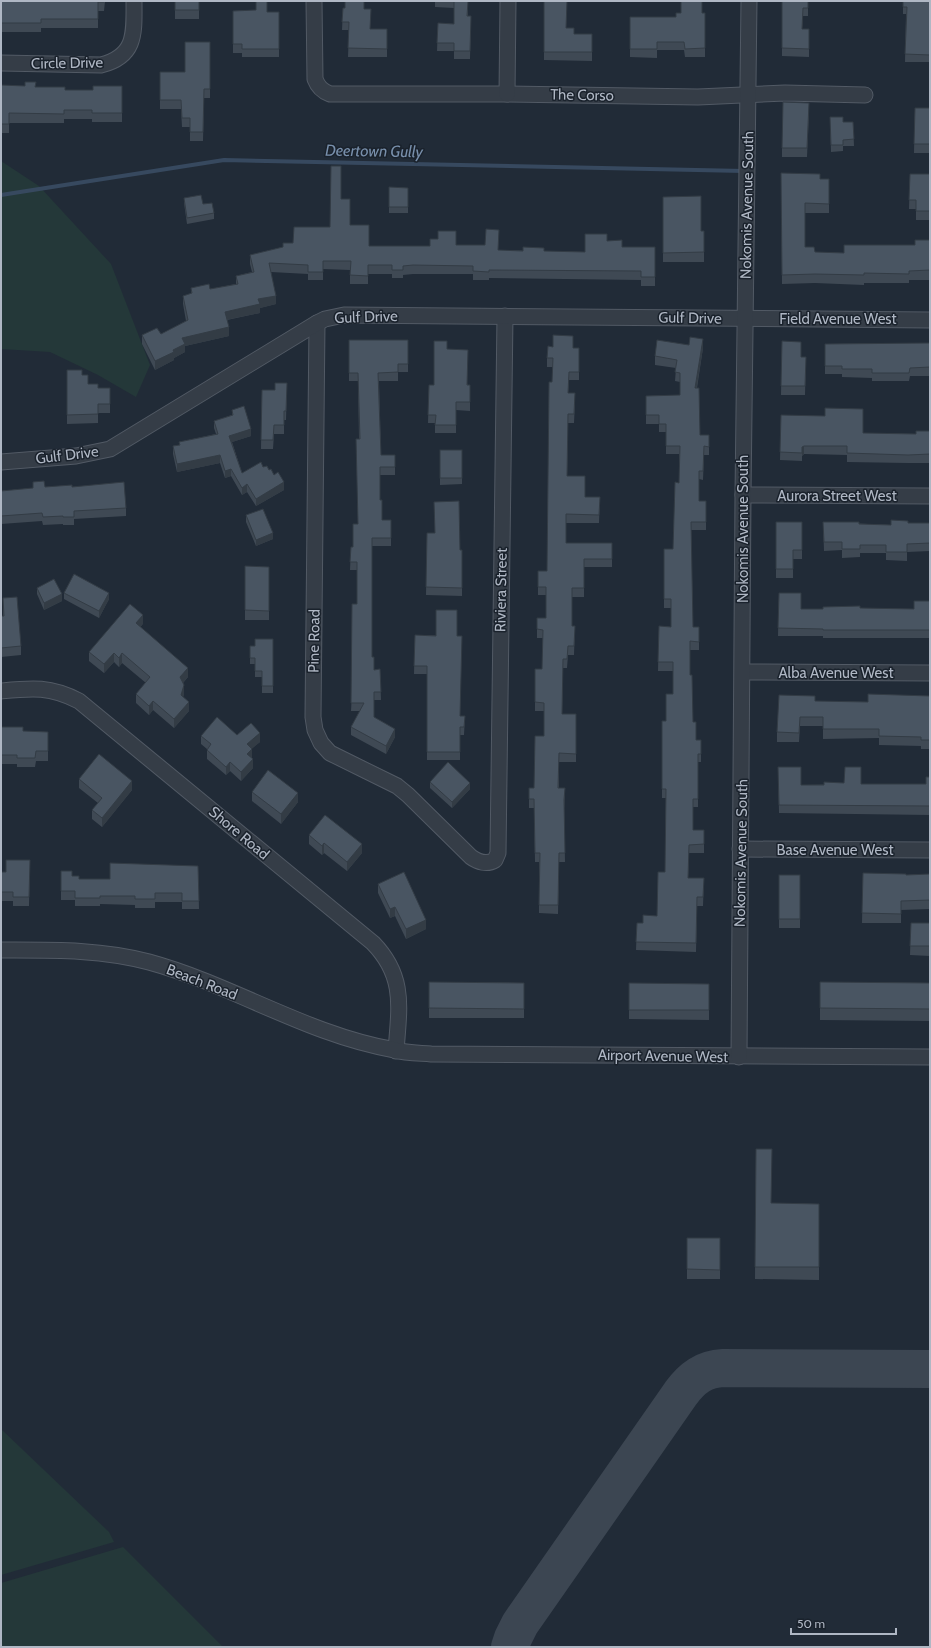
<svg xmlns="http://www.w3.org/2000/svg" width="931" height="1648" viewBox="0 0 931 1648" font-family="Cabin,sans-serif">
  <style>
    .green { fill: #243839 }
    .lines { fill: none; stroke-linecap: round; stroke-linejoin: round }
    .stream { stroke: #37495f; stroke-width: 4 }
    .taxiway { stroke: #3c4652; stroke-width: 38 }
    .minor-casing { stroke: #525a65; stroke-width: 17 }
    .minor { stroke: #353d47; stroke-width: 15 }
    .wall { fill: #3f4954 }
    .shaded-wall { fill: #333c45 }
    .building { fill: #495562; stroke: #333c45 }
    .labels { text-anchor: middle; dominant-baseline: central; stroke-width: 3; stroke-linejoin: round; paint-order: stroke }
    .street-label { font-size: 15px; fill: #afb7c4; stroke: #1a222c }
    .water-label { font-size: 16px; font-style: italic; fill: #788fab; stroke: #1a222c }
  </style>
  <rect width="100%" height="100%" fill="#212b37"/>
  <g class="green">
    <path d="M1,161L39,186L111,264L150,365L136,397L98,375L50,352L1,349Z"/>
    <path d="M1,1429L109,1532L114,1542L1,1575Z"/>
    <path d="M123,1547L223,1647H1V1583Z"/>
  </g>
  <g class="lines">
    <path class="stream" d="M1,195L224,160L744,171"/>
    <path class="taxiway" d="M510,1647L513,1638L520,1624L681,1393C692,1378 704,1369 723,1368L930,1369"/>
    <defs>
      <g id="minor">
        <path d="M314,1L315,79C318,87 322,91 330,94H507L698,97L785,93L865,95"/>
        <path d="M1,63L101,65C137,56 134,32 134,1"/>
        <path d="M507,94L508,1"/>
        <path d="M317,323L313,717L315,730L321,743L330,753L397,786L408,795L471,857C478,862 487,865 495,860L498,853L505,316"/>
        <path d="M1,462L76,456L110,449L317,323L325,319L344,315L930,320"/>
        <path d="M743,495L930,496"/>
        <path d="M743,672L930,673"/>
        <path d="M1,691C32,688 50,686 79,701L373,943C406,977 399,1008 396,1051"/>
        <path d="M740,849L930,850"/>
        <path d="M1,950C51,950 101,949 149,962C233,985 308,1035 395,1050C406,1053 419,1053 431,1054L930,1057"/>
        <path d="M739,1057L743,495L749,1"/>
      </g>
    </defs>
    <use href="#minor" class="minor-casing"/>
    <use href="#minor" class="minor"/>
  </g>
  <g class="wall">
    <path d="M1,1H105L104,11H98V28H41V32H1Z"/>
    <path d="M175,1H206H199V19H175Z"/>
    <path d="M435,1H468V16H471L470,59H454V51H437L438,23L454,24V8L435,7Z"/>
    <path d="M544,1L566,28L574,34H592V61L544,60Z"/>
    <path d="M782,1H808V16H803L802,29H809V57L782,56Z"/>
    <path d="M903,1H930V62H905L906,14H903Z"/>
    <path d="M343,8L364,9L370,29H387V57H348L349,30H342Z"/>
    <path d="M256,10L267,12H279V57H242V53H233V11Z"/>
    <path d="M681,13H705V57H685L684,50H657V58L630,57V17H676Z"/>
    <path d="M210,42V98H204L203,141H190V127H182L181,109H160V72H185Z"/>
    <path d="M1,85L36,87L65,90H93L122,86V122H92V119H64V123H9V133H1Z"/>
    <path d="M915,108H930V153H914Z"/>
    <path d="M809,112L807,157H782V148Z"/>
    <path d="M830,117L843,122H853L854,146H843V151L831,152Z"/>
    <path d="M781,173L820,179L829,188V213H805V247L815,252L844,253L915,245L930,240V280H909V283H864V285L815,283L782,284Z"/>
    <path d="M910,174H930V220H916V209H909Z"/>
    <path d="M389,187L408,188V213H389Z"/>
    <path d="M663,197L701,231H704V262H663Z"/>
    <path d="M184,198L203,204L214,213V219L187,224L184,203Z"/>
    <path d="M341,199L350,225L369,246H430L456,245L498,250L585,252L607,241L622,247H655V286H641V280L489,278V280H473V274H413L403,275V278H392V274H368V284H350V270L323,269V280H308V274L271,272L276,304L260,308V313L227,320L229,336L185,346V352L174,358V360L155,370L142,344V335L161,334L186,321L183,304V296L191,294V288L210,289L236,284V276L252,272L250,264V255L283,247L330,227Z"/>
    <path d="M349,340H408V372H398V381H379L381,455H395V475H380V500L382,520H391V546H372V657L374,670L380,669L381,700H374V717L395,737L386,754L351,735V727L360,711H351L357,604V570H350L351,547H353L358,524L359,439L358,381H349Z"/>
    <path d="M782,341L801,357H806L805,395H781Z"/>
    <path d="M930,343V376H910L909,381H872V378L842,377V374H825V344Z"/>
    <path d="M573,348H579V380H569L568,393L575,402L574,423H568L567,476L585,497H600L599,523H566V543H612V567H584V597H572V626H575L574,655H568L567,668H563L562,714H576V762H559V788L565,797L564,808L565,862H559L558,914L539,913V862H535L534,808H529V788H534L544,736V711H535V702L542,669L543,638H537V618H546V595H538V571H547L553,367H547V358Z"/>
    <path d="M703,348L697,388L700,435H709V455H704L703,480L699,479V501H706V530H691L693,627H699V650H690V675L693,722L696,740H701V762H698V807H693V830H704V853H689L688,878H704L703,906H697L696,952L636,950L637,923H643L657,916L665,872L666,798H662V721H666L673,694V671H658L659,626L671,627V608H664V549H673L679,483V454H666V432H659V424H646V396L680,395V382L675,381L676,368L655,365V356Z"/>
    <path d="M447,349L468,385H470V411L456,410V433H435V423H428L429,385H434Z"/>
    <path d="M67,370L82,375L88,384L98,388H110V413H98V423L67,424Z"/>
    <path d="M287,383L286,420H284V434H274L273,449H261L262,390H275Z"/>
    <path d="M232,410L251,436L232,442L242,473L263,467L269,470L284,490L256,506L247,492L242,495L231,476L225,478L220,463L177,472L173,454V446L179,445V442L216,434L214,428V421L232,415Z"/>
    <path d="M781,415L863,433L916,434L930,431V463H908L847,462V455L804,454L802,456V461L780,460Z"/>
    <path d="M440,450H462V484L440,485Z"/>
    <path d="M33,482L45,487H72L126,508V516L74,519V525H63V524L43,525L42,521L1,524V491L33,488Z"/>
    <path d="M246,515L273,539L256,546L246,522Z"/>
    <path d="M776,522H802V559H793V578H776Z"/>
    <path d="M823,522L891,525L930,523V551L907,552V561L886,560V553H860V557L842,558V550L824,551Z"/>
    <path d="M427,533H435L460,550H462V596L426,595Z"/>
    <path d="M245,566L269,567V620H245Z"/>
    <path d="M37,588L62,601L44,610L37,594Z"/>
    <path d="M64,593L109,599L99,618L64,599Z"/>
    <path d="M779,593L801,609H914L930,601V638H823V636H778Z"/>
    <path d="M3,598L21,646V655L1,657V616H3Z"/>
    <path d="M143,624L140,627L188,677L183,683L184,694L183,697L189,711L174,728L153,710L149,715L136,703V694L146,683L122,663L119,667L114,662L104,673L89,661V652Z"/>
    <path d="M415,635L457,636L460,716H465L464,735H460V760H427V674H414Z"/>
    <path d="M273,639V693H262V677H255V664H250V646H255Z"/>
    <path d="M930,696V749H921V746L879,745V738L823,739V726H800L799,742H777V732L815,701L868,702Z"/>
    <path d="M1,727L23,731L48,732V761H36L35,767H17V764H1Z"/>
    <path d="M237,735L260,742L252,748V758L253,768L241,781L230,771L226,775L207,759V749L201,744V736Z"/>
    <path d="M778,767L801,785L861,784H926L930,777V815L779,813Z"/>
    <path d="M79,779L132,790L102,827L92,819V810L98,803L79,788Z"/>
    <path d="M430,782L470,789L452,808L430,788Z"/>
    <path d="M252,792L298,802L281,824L252,801Z"/>
    <path d="M309,835L362,853L347,871L324,853L322,855L309,844Z"/>
    <path d="M30,860L29,906H13V901H1V872H6Z"/>
    <path d="M198,866L199,909H182V902H155V908H135V905L100,904V906H75V900H61V871L79,879H110Z"/>
    <path d="M863,873L906,875L930,874V909L901,910V923H862Z"/>
    <rect x="779" y="875" width="21" height="53"/>
    <path d="M378,884L426,929L406,939L395,916L390,918L378,893Z"/>
    <path d="M911,923H930V956L910,955Z"/>
    <path d="M429,982L524,983V1018H429Z"/>
    <path d="M820,982L930,983V1021L820,1020Z"/>
    <path d="M629,983L709,984V1020L629,1019Z"/>
    <path d="M756,1149L771,1203L819,1204V1280L755,1279Z"/>
    <rect x="687" y="1238" width="33" height="41"/>
  </g>
  <g class="shaded-wall">
    <path d="M276,296V304L260,308V313L225,320V312L258,299Z"/>
    <path d="M229,327V336L185,346V352L174,358V360L155,370V361L173,350L182,338Z"/>
    <path d="M703,339V348L695,397V388Z"/>
    <path d="M251,429V436L229,443V436Z"/>
    <path d="M804,446V454L802,456V447Z"/>
    <path d="M220,455V463L177,472V464Z"/>
    <path d="M231,469V476L225,478V471Z"/>
    <path d="M284,482V490L256,506V499Z"/>
    <path d="M247,484V492L242,495V488Z"/>
    <path d="M273,533V539L256,546V540Z"/>
    <path d="M109,593V599L99,618V611Z"/>
    <path d="M62,594V601L44,610V603Z"/>
    <path d="M143,615V624L136,632V623Z"/>
    <path d="M114,653V662L104,673V664Z"/>
    <path d="M122,653V663L119,667V658Z"/>
    <path d="M188,668V677L180,686V677Z"/>
    <path d="M184,685V694L181,704V695Z"/>
    <path d="M153,701V710L149,715V706Z"/>
    <path d="M189,702V711L174,728V719Z"/>
    <path d="M395,729V737L386,754V746Z"/>
    <path d="M260,733V742L247,753V744Z"/>
    <path d="M252,749V757L247,763V754Z"/>
    <path d="M253,759V768L241,781V772Z"/>
    <path d="M230,762V771L226,775V767Z"/>
    <path d="M132,781V790L102,827V818Z"/>
    <path d="M470,783V789L452,808V802Z"/>
    <path d="M565,788V797L564,809V800Z"/>
    <path d="M298,793V802L281,824V814Z"/>
    <path d="M324,843V853L322,855V846Z"/>
    <path d="M362,844V853L347,871V862Z"/>
    <path d="M395,907V916L390,918V909Z"/>
    <path d="M426,920V929L406,939V929Z"/>
  </g>
  <g class="building">
    <path d="M1,1H104V2H98V19H41V23H1Z"/>
    <rect x="175" y="1" width="24" height="9"/>
    <path d="M256,1H267V12H279V49H242V44H233V11L256,10Z"/>
    <path d="M345,1H364V9H371L370,29H387V49L348,48L349,22H342L343,8H345Z"/>
    <path d="M454,1H468L467,16H471L470,51H454V43H437L438,23L454,24Z"/>
    <path d="M544,1H567L566,28H574V34H592V52H544Z"/>
    <path d="M681,1H702V13H705V48L685,49L684,42H657V49H630V17H676V13H681Z"/>
    <path d="M782,1H808V8H803L802,29H809V49L782,48Z"/>
    <path d="M903,1H930V55L905,54L907,7H903Z"/>
    <path d="M185,42H210V89H204L203,132H190V118H182L181,100H160V72H185Z"/>
    <path d="M25,82H36L35,87H65V90H93V86H122V113H92V110H64V114L9,113V124H1V85L25,86Z"/>
    <path d="M783,102L809,103L807,148H782Z"/>
    <path d="M915,108H930V144H914Z"/>
    <path d="M830,117H843V122H853L854,139L843,140V145H831Z"/>
    <path d="M331,166H341V199H350V225H369V246H430V239H438V231H456V245H485L486,229L499,230L498,250L523,251V247L544,248V251L585,252V234H607V241L622,240V247H655V277H641V271L489,270V272L473,271V266L413,265L403,266V270H392V265H368V276L350,275L351,261H323V272H308V265L269,263L276,296L258,299L260,304L225,312L229,327L182,338L185,344L173,350L174,352L155,361L142,335L157,328L161,334L188,320L183,296L192,293L191,288L209,284L210,289L238,284L236,276L254,272L250,255L283,247V243H293L294,227H330Z"/>
    <path d="M781,173L820,174V179H829V204L805,203V247H814L815,252L844,253V245H915V240H930V270L909,271V274L864,273V275L815,274L782,275Z"/>
    <path d="M910,174H930V211H916V200H909Z"/>
    <path d="M389,187L408,188V207H389Z"/>
    <path d="M201,195L203,204L212,203L214,213L187,218L184,198Z"/>
    <path d="M701,196V231H704V252L663,253V197Z"/>
    <path d="M553,335L573,336V348H579V372H569L568,393H575L574,414H568L567,476H585V497H600L599,515L566,514V543H612V559H584V588H572V626H575L574,646H568L567,659H563L562,714H576V754L559,753L558,788H565L564,800L565,853H559L558,905H539L540,853H535L534,799H529V788H534L535,736H544V703L535,702V669H542L543,630L537,629V618H546V587H538V571H547L549,382H552L553,358H547L548,346L553,347Z"/>
    <path d="M690,337L703,339L695,388H699L700,435H709V447L704,446L703,471H699V501H706V522H691L693,627H699V642L690,641V675H692L693,722H696V740H701V754H698V799H693V830H704V844L689,845L688,878H704L703,897H697L696,943L636,942L637,923H643V915L657,916L658,872H665L666,789H662V721H666V694H673V662H658L659,626L671,627V599H664V549H673L675,482L679,483L680,446H666V424H659V415H646V396L680,395V373L675,372L677,360L655,356L657,340L689,345Z"/>
    <path d="M349,340H408V364H398V372L378,373L381,455H395V467H380V500H382V520H391V538H372V657H374V670L380,669L381,692H374V717L395,729L386,746L351,727L364,703H351L352,604H357V562H350L351,547H353V524H358L356,439H360L358,373H349Z"/>
    <path d="M434,341H447V349L468,350L467,385H470V402H456V425H435L436,415H428L429,385H434Z"/>
    <path d="M782,341L801,342V357H806L805,386H781Z"/>
    <path d="M930,343V367L910,368L909,373H872V369H842V366H825V344Z"/>
    <path d="M67,370H82V375H88V384H98V388H110V404H98V414L67,415Z"/>
    <path d="M275,383H287L286,411H284V425H274L273,440H261L262,390H275Z"/>
    <path d="M244,406L251,429L229,436L242,473L261,462L263,467L267,466L269,470L271,469L274,475L278,472L284,482L256,499L247,484L242,488L231,469L225,471L220,455L177,464L173,446L180,445L179,442L218,434L214,421L233,415L232,410Z"/>
    <path d="M825,408L863,409V433L916,434V431H930V454L908,455L847,453V446H804L802,447V453L780,452L781,415L825,416Z"/>
    <rect x="440" y="450" width="22" height="28"/>
    <path d="M44,481L45,487L72,485V487L124,482L126,508L74,511V517H63V516L43,517L42,513L1,516V491L33,488V482Z"/>
    <path d="M459,501L460,550H462V588L426,587L427,533H435L434,502Z"/>
    <path d="M263,509L273,533L256,540L246,515Z"/>
    <path d="M891,520L908,521V523H930V543L907,544V552H886V545H860V549H842V542H824L823,522H859V524L891,525Z"/>
    <path d="M776,522H802V550H793V569H776Z"/>
    <path d="M245,566L269,567V611L245,610Z"/>
    <path d="M74,574L109,593L99,611L64,593Z"/>
    <path d="M54,579L62,594L44,603L37,588Z"/>
    <path d="M779,593H801V609H823V607L860,606V608L914,609V601H930V630H823V629L778,628Z"/>
    <path d="M17,597L21,646L1,648V616H4L3,598Z"/>
    <path d="M130,604L143,615L136,623L188,668L180,677L184,685L181,695L189,702L174,719L153,701L149,706L136,694L150,677L122,653L119,658L114,653L104,664L89,652Z"/>
    <path d="M436,610H457V636H462L460,716H465L464,727H460V752H427V666H414L415,635L436,636Z"/>
    <path d="M255,639H273V686H262V671H255V658H250V646H255Z"/>
    <path d="M868,694L930,696V740H921V737L879,736V729H823V717H800L799,733L777,732L779,695L815,696V701L868,702Z"/>
    <path d="M217,717L237,735L251,723L260,733L247,744L252,749L247,754L253,759L241,772L230,762L226,767L207,750L211,744L201,736Z"/>
    <path d="M1,727H23V731L48,732V751H36L35,758H17V755H1Z"/>
    <path d="M99,754L132,781L102,818L92,810L102,798L79,779Z"/>
    <path d="M448,762L470,783L452,802L430,782Z"/>
    <path d="M778,767H801V785H824V782L844,783L845,767H861V784H926V777H930V806L779,805Z"/>
    <path d="M268,770L298,793L281,814L252,792Z"/>
    <path d="M325,815L362,844L347,862L324,843L322,846L309,835Z"/>
    <path d="M6,860H30L29,897H13V892H1V872H6Z"/>
    <path d="M110,863L198,866L199,901H182V893H155V899H135V896H100V898H75V891H61V871H72V876H79V879H110Z"/>
    <path d="M404,872L426,920L406,929L395,907L390,909L378,884Z"/>
    <path d="M863,873L906,874V875L930,874V900L901,901V914L862,913Z"/>
    <rect x="779" y="875" width="21" height="44"/>
    <path d="M911,923H930V946H910Z"/>
    <path d="M429,982L524,983V1009L429,1008Z"/>
    <path d="M820,982L930,983V1009L820,1008Z"/>
    <path d="M629,983L709,984V1010H629Z"/>
    <path d="M756,1149H772L771,1203L819,1204V1267H755Z"/>
    <path d="M687,1238H720V1270L687,1269Z"/>
  </g>
  <g class="labels">
    <g class="street-label">
      <text transform="translate(67 63) rotate(-1)">Circle Drive</text>
      <text transform="translate(582 95) rotate(1)">The Corso</text>
      <text transform="translate(747 205) rotate(-89)">Nokomis Avenue South</text>
      <text transform="translate(366 317) rotate(-2)">Gulf Drive</text>
      <text transform="translate(690 318) rotate(1)">Gulf Drive</text>
      <text x="838" y="319">Field Avenue West</text>
      <text transform="translate(67 455) rotate(-7)">Gulf Drive</text>
      <text x="837" y="496">Aurora Street West</text>
      <text transform="translate(743 529) rotate(-90)">Nokomis Avenue South</text>
      <text transform="translate(501 590) rotate(-89)">Riviera Street</text>
      <text transform="translate(314 641) rotate(-89)">Pine Road</text>
      <text x="836" y="673">Alba Avenue West</text>
      <text transform="translate(239 833) rotate(40)">Shore Road</text>
      <text x="835" y="850">Base Avenue West</text>
      <text transform="translate(741 853) rotate(-89)">Nokomis Avenue South</text>
      <text transform="translate(202 982) rotate(21)">Beach Road</text>
      <text transform="translate(663 1056) rotate(1)">Airport Avenue West</text>
    </g>
    <g class="water-label">
      <text transform="translate(374 151) rotate(1)">Deertown Gully</text>
    </g>
  </g>
  <rect width="931" height="1648" fill="none" stroke="#afb7c4" stroke-width="4"/>
  <path d="M791 1628v6h105v-6" fill="none" stroke="#afb7c4" stroke-width="2"/>
  <text x="797" y="1628" font-size="12" fill="#afb7c4" stroke="#1a222c" stroke-width="3" paint-order="stroke">50 m</text>
</svg>
